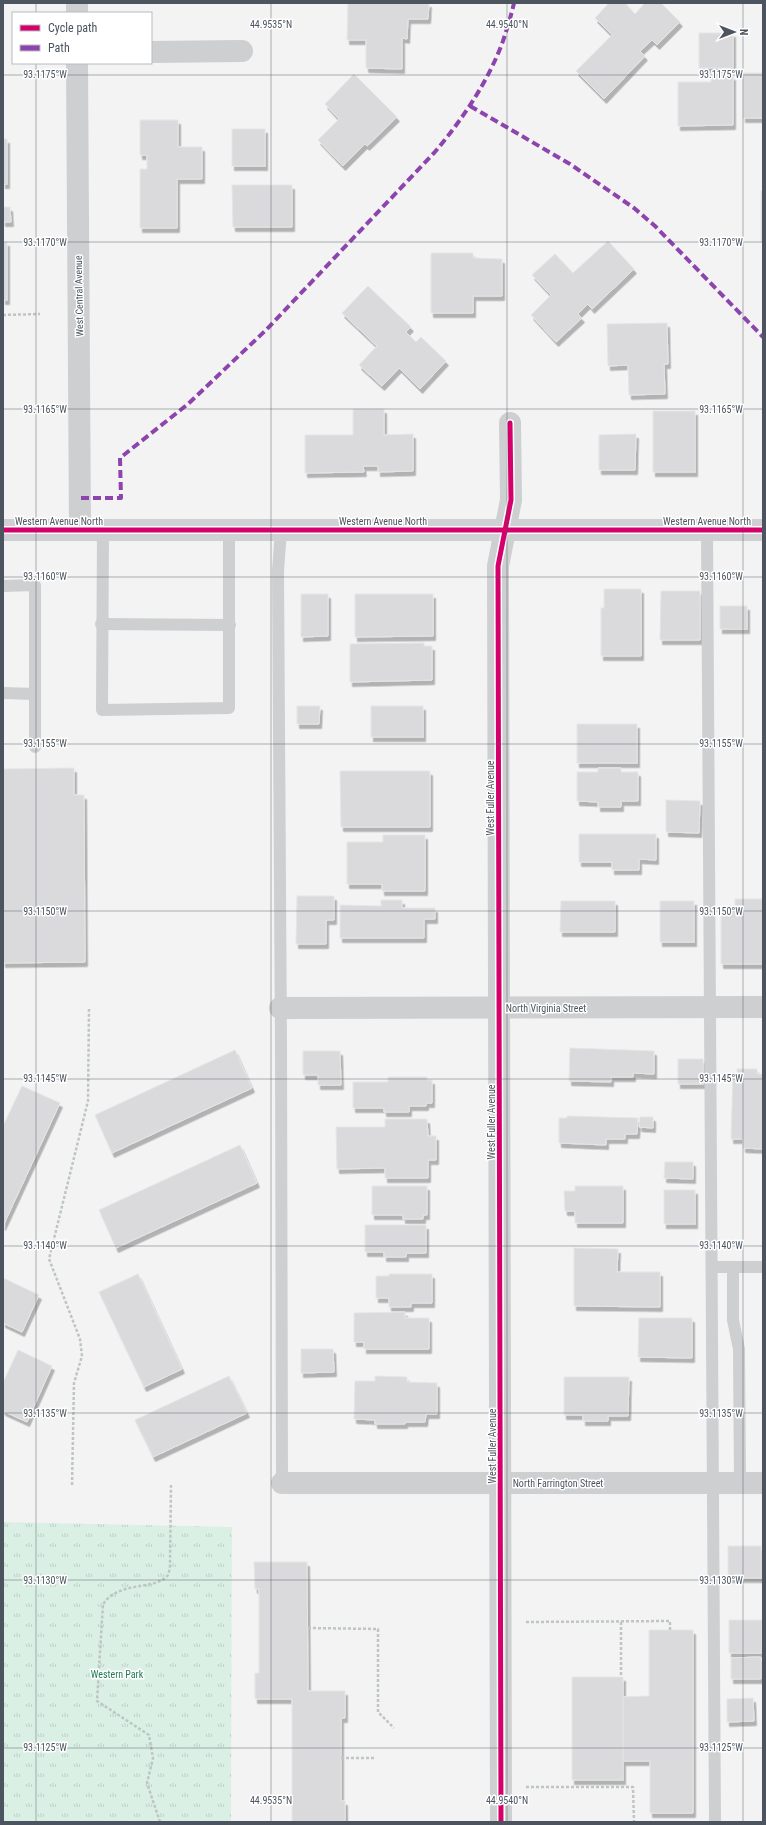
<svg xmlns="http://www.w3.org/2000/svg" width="766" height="1825" viewBox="0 0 766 1825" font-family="'Roboto Condensed',sans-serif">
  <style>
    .grass { fill: url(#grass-tufts) }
    .building { fill: #dadadc; stroke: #e5e5e6; filter: url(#shadow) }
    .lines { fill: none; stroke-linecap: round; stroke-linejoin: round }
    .path { stroke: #bdc6c3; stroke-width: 2.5; stroke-dasharray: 3 2; stroke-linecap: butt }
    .lane { stroke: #cecfd1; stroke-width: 12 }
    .street { stroke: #cecfd1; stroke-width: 22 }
    .secondary { stroke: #ced0d3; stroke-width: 22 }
    .quiet { stroke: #8e44ad; stroke-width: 4; stroke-dasharray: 8 4; stroke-linecap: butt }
    .cycleway-casing { stroke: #fff; stroke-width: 8 }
    .cycleway { stroke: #d6006c; stroke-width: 5 }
    .ticks { fill: none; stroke: #4b545f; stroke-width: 1; stroke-opacity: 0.45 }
    .labels { text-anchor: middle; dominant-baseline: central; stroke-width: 3; stroke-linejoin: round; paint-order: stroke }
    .street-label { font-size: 10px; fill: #4b545f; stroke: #fff }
    .park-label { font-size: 10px; fill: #207c54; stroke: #fff }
    .ticks-label { font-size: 10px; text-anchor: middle; fill: #4b545f; stroke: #fff; stroke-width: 3; stroke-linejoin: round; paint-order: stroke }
  </style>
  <defs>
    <pattern id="grass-tufts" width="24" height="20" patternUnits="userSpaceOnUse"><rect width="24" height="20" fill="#dbf0e4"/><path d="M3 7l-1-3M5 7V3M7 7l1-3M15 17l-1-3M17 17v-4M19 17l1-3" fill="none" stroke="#bdd0c6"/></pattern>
    <filter id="shadow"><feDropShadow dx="2.5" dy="4.5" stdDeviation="0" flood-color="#0004"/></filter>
  </defs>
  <rect width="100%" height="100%" fill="#f4f3f3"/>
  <path class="grass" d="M3,1522L232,1527L231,1822H3Z"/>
  <g class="building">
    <path d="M348,3H429L428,19H408L407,39L402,38V69L366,68V40H347Z"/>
    <path d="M609,3H625L635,14L645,3H661L680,22L657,45L652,40L640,51L645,56L604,99L576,71L612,35L595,18Z"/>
    <rect x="699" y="33" width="34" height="35"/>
    <rect x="743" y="73" width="20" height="45"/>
    <path d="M354,74L397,117L367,146L365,144L343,166L318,140L339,119L325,104Z"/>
    <path d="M711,76H733V125L678,126V82H711Z"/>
    <path d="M140,120H178V147H202V179H177V228H140V169H147V155H140Z"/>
    <rect x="232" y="129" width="33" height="37"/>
    <rect x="3" y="139" width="4" height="45"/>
    <path d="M232,185H292V227H233Z"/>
    <rect x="761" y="191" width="2" height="51"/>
    <path d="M3,207H10L11,222H3Z"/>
    <path d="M608,241L634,269L592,309L588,304L578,314L582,318L556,342L531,315L551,295L532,275L555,254L573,273Z"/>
    <rect x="3" y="242" width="4" height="58"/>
    <path d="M431,253H473V258L502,259V296H473V313H431Z"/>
    <path d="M368,286L411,327L406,332L416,342L421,337L446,361L420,389L399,368L382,386L359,365L377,346L342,313Z"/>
    <path d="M667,323L668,364H664L665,394L629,395L628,365L608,366L607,324Z"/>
    <path d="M353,409H384V435L413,434V471L378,472V466H363L364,472L305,473V435H353Z"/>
    <rect x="653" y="411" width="42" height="61"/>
    <path d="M636,434L635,470H599V435Z"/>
    <path d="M604,589H641V656H601V608H604Z"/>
    <path d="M661,591H700V640H660Z"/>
    <path d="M301,594H328V636L301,637Z"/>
    <path d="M355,594H433V636L355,637Z"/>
    <rect x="720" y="606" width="27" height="23"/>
    <path d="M424,643V646H432V680L350,682V644Z"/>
    <path d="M297,706H320L319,724H297Z"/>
    <rect x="371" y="706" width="52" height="31"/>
    <rect x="577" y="724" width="60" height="39"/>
    <path d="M74,768V795H84L85,962L3,963V769Z"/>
    <path d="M598,768H621V772H638V801H621V807H598V802L577,801V772H598Z"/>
    <path d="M340,771H430V827H341Z"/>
    <path d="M666,800L700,801L699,833L666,832Z"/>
    <path d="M579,834H656V860L639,859V870H612V862H579Z"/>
    <path d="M383,835H425V891H382V884H347V842H383Z"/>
    <path d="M297,896H334V920H326V944H296Z"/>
    <path d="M735,899H763V964H721V911H735Z"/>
    <path d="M381,900H402V908H435V919H424V938H340V905L381,906Z"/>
    <path d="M561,901H615V932H560Z"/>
    <rect x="660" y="901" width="34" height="41"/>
    <path d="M570,1048L654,1051V1074L633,1073V1077H611V1082L569,1081Z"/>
    <path d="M235,1050L252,1088L112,1153L95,1115Z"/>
    <path d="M303,1051H340L341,1085H318V1075H303Z"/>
    <rect x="678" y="1059" width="25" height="25"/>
    <path d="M737,1069H757V1074H763V1149L743,1148V1139H731L733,1073H737Z"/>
    <path d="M388,1077H427V1080H432V1103H426V1106H409V1112H384V1108H353V1082H388Z"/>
    <path d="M22,1086L60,1103L3,1226V1126Z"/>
    <path d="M567,1116L638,1118L637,1134H625V1139H606V1145L559,1143V1118H567Z"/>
    <path d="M640,1117H653V1128L639,1127Z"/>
    <path d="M385,1119H427L428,1136H436V1160H428V1178H385V1168L337,1169L336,1127H385Z"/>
    <path d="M240,1145L257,1183L116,1248L99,1210Z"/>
    <path d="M665,1162H693V1179L664,1178Z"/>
    <path d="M372,1186H427V1215H423V1219H403V1215H372Z"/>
    <path d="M575,1186H623V1223H575V1211H565L564,1191H575Z"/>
    <rect x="664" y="1190" width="31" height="34"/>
    <path d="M365,1225H426V1253H406V1257H384V1252H365Z"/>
    <path d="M574,1248L618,1249L617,1272H660V1307L574,1306Z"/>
    <path d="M138,1274L182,1369L144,1387L99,1292Z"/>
    <path d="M389,1274H432V1303H411V1307H389V1298H376V1276H389Z"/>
    <path d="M3,1278L39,1295L22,1332L3,1323Z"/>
    <path d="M405,1312V1318H429V1349H364V1342H354V1313Z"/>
    <path d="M639,1318H692V1358L638,1357Z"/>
    <path d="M301,1349H333L334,1372L301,1373Z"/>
    <path d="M18,1350L52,1366L27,1422L3,1411V1383Z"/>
    <path d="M229,1376L247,1413L153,1457L135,1420Z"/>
    <path d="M375,1376L407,1377V1382L437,1383V1414H426L425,1422H405V1424H375V1420L354,1419L355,1381H375Z"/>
    <path d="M564,1377H629L628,1416H608V1421H583V1415H564Z"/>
    <rect x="728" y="1546" width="33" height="32"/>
    <path d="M254,1562H307L308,1691H345V1718H341V1801H345V1822H262H292V1699H255V1673H259V1589H255Z"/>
    <rect x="729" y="1620" width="33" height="33"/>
    <path d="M649,1630H693V1813H650V1761H622V1697L649,1696Z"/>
    <path d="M761,1657V1679H731V1658Z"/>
    <rect x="572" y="1677" width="51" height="103"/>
    <path d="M753,1698L754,1721L727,1722V1699Z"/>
  </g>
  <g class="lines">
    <g class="path">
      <path d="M3,315L40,314"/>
      <path d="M72,1485L74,1383L82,1356L80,1339L49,1259L88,1101L89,1009"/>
      <path d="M526,1622L670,1621V1630"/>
      <path d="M621,1622V1677"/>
      <path d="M308,1628L378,1629V1712L394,1728"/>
      <path d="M341,1758H374"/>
      <path d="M526,1787H633L634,1822"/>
      <path d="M160,1822L147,1783L153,1758L149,1735L97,1701L103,1604C120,1580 155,1591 168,1575C169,1572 170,1568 170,1565L171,1485"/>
    </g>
    <g class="lane">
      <path d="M103,530L102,710L229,708V530"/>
      <path d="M281,530L278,571L281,1044L282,1483"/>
      <path d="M707,530L715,1822"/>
      <path d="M3,586L35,585V747"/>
      <path d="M101,624L230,625"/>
      <path d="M3,693L35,694"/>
      <path d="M712,1267H763"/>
      <path d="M733,1267V1320L739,1349L740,1483"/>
    </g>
    <g class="street">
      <path d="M77,3V13"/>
      <path d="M151,52L242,51"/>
      <path d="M77,63L80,530"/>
      <path d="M280,1008L763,1007"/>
      <path d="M282,1483H763"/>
      <path d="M501,1822L498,566L511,500L510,423"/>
    </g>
    <path class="secondary" d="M3,530H763"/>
    <g class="quiet">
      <path d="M470,106L570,164L634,208L655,226L763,337"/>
      <path d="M81,498H121L120,458L188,404L266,330L434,153C462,120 488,82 503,41C507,29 511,16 514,3"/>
    </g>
    <defs>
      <g id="cycleway">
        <path d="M3,530H763"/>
        <path d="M501,1822L498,566L511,500L510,423"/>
      </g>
    </defs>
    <use href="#cycleway" class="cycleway-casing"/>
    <use href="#cycleway" class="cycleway"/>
  </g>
  <path class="ticks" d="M36,3V13M271,3V1822M507,3V1822M743,3V1822M36,63V1822M3,75H763M3,242H763M3,409H763M3,577H763M3,744H763M3,911H763M3,1079H763M3,1246H763M3,1413H763M3,1580H763M3,1748H763"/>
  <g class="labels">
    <g class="street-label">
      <text transform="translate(79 296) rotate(-91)">West Central Avenue</text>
      <text x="59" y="521">Western Avenue North</text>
      <text x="383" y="521">Western Avenue North</text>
      <text x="707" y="521">Western Avenue North</text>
      <text transform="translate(490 798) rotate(-90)">West Fuller Avenue</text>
      <text x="546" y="1008">North Virginia Street</text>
      <text transform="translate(491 1122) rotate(-90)">West Fuller Avenue</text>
      <text transform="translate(492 1446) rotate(-90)">West Fuller Avenue</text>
      <text x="558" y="1483">North Farrington Street</text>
    </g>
    <g class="park-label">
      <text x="117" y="1674">Western Park</text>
    </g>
  </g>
  <g class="ticks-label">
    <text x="271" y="28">44.9535°N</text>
    <text x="507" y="28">44.9540°N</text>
    <text x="721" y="78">93.1175°W</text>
    <text x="45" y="78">93.1175°W</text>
    <text x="721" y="246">93.1170°W</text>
    <text x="45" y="246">93.1170°W</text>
    <text x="45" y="413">93.1165°W</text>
    <text x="721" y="413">93.1165°W</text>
    <text x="45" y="580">93.1160°W</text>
    <text x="721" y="580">93.1160°W</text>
    <text x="721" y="747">93.1155°W</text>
    <text x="45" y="747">93.1155°W</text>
    <text x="721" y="915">93.1150°W</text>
    <text x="45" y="915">93.1150°W</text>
    <text x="721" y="1082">93.1145°W</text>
    <text x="45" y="1082">93.1145°W</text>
    <text x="721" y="1249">93.1140°W</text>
    <text x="45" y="1249">93.1140°W</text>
    <text x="45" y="1417">93.1135°W</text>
    <text x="721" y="1417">93.1135°W</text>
    <text x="45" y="1584">93.1130°W</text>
    <text x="721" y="1584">93.1130°W</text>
    <text x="45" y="1751">93.1125°W</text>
    <text x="721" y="1751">93.1125°W</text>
    <text x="271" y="1804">44.9535°N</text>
    <text x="507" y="1804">44.9540°N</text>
  </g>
  <rect width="766" height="1825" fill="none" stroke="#4b545f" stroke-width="8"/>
  <rect x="12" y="12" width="140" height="52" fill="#ffffff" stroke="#b7bbbf"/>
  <rect x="20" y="25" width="20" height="6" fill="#d6006c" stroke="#b7bbbf"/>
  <text x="48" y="32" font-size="12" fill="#4b545f">Cycle path</text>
  <rect x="20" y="45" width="20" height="6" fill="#8e44ad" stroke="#b7bbbf"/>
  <text x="48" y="52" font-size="12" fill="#4b545f">Path</text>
  <g transform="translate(734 32) rotate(90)" stroke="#ffffff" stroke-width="3" paint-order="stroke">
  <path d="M0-3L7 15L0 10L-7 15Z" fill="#4b545f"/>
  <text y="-6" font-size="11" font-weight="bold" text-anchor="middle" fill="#4b545f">N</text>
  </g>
</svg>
